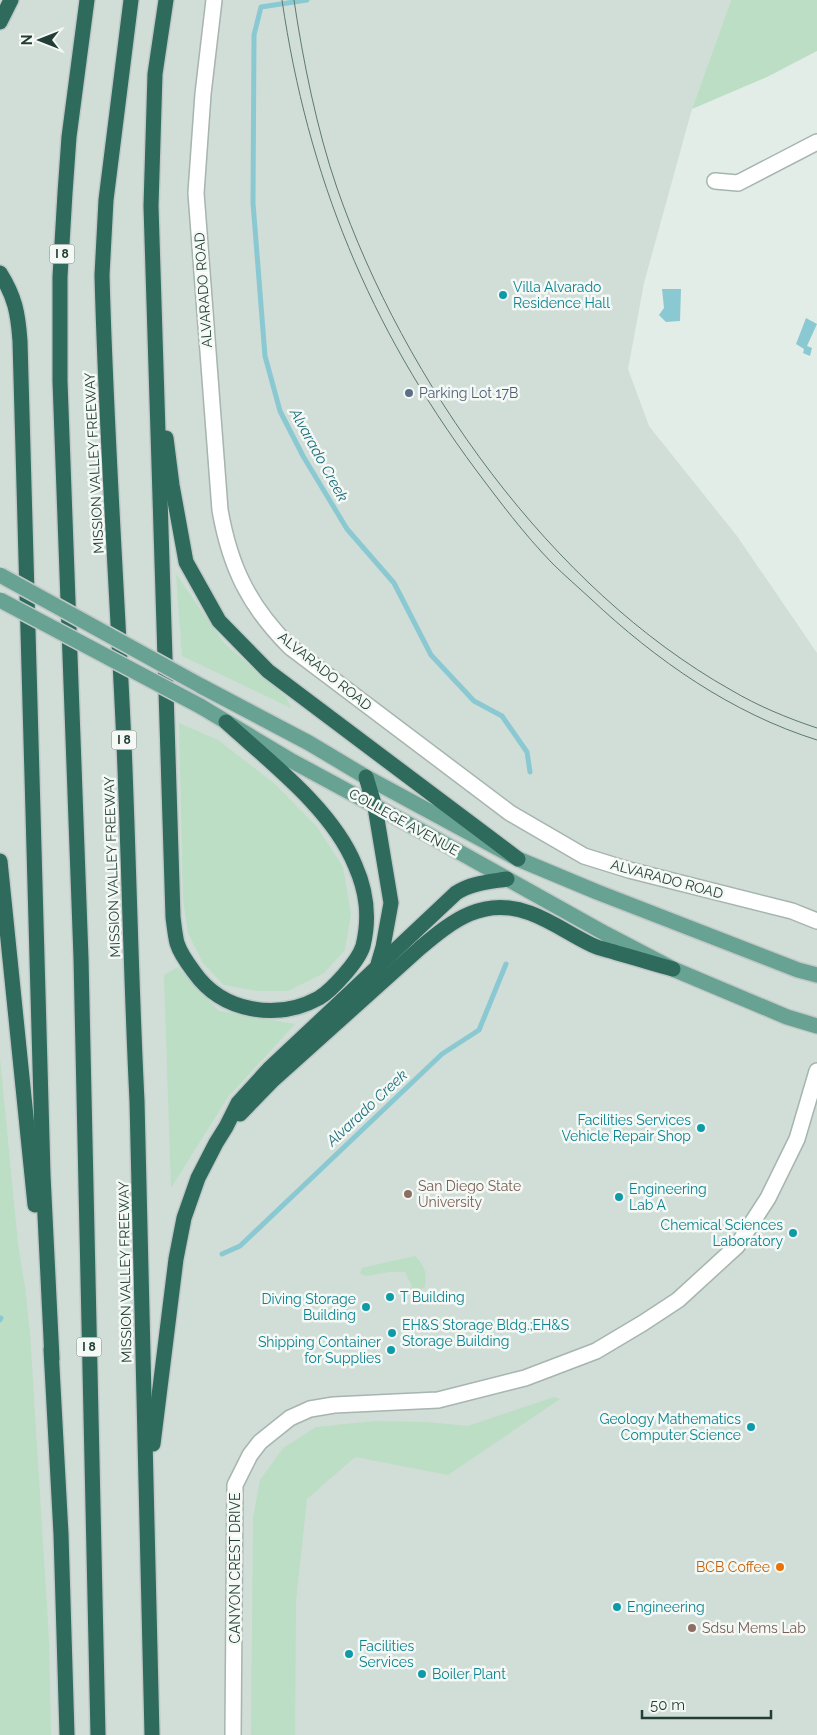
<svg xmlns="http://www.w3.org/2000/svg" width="817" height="1735" viewBox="0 0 817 1735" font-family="Raleway,sans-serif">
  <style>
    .built { fill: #d1ddd7 }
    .green { fill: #bcdec4 }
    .water { fill: #8bc9d2 }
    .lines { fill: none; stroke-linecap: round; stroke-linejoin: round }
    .stream { stroke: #8bc9d2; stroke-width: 5 }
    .minor-casing { stroke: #a6b5af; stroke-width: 18 }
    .tertiary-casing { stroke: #a6b5af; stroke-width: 18 }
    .primary-casing { stroke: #c1c9c7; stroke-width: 18 }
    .motorway-casing { stroke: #c1c9c7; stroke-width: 18 }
    .minor { stroke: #fff; stroke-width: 15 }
    .tertiary { stroke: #fff; stroke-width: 15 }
    .primary { stroke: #68a292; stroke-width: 15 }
    .motorway { stroke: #2e6b5d; stroke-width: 15 }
    .tram { stroke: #5d7a71; stroke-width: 1 }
    .primary-bridge-casing { stroke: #c1c9c7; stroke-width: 18; stroke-linecap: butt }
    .primary-bridge { stroke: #68a292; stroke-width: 15 }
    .culture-dot { fill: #0f9aa8; stroke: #f4f9f6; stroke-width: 2 }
    .service-dot { fill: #5c6f8a; stroke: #f4f9f6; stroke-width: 2 }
    .education-dot { fill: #8d6e63; stroke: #f4f9f6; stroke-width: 2 }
    .food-dot { fill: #e8710a; stroke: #f4f9f6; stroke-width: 2 }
    .labels { text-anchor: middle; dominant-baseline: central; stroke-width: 5; stroke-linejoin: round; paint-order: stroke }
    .shield { fill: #f4f9f6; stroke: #627670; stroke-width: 1 }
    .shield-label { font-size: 12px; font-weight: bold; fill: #233e36 }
    .culture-label { font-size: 14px; fill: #0d838f; stroke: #f4f9f6; text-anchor: start }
    .street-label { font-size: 14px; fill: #233e36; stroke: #f4f9f6 }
    .service-label { font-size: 14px; fill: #4e5e75; stroke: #f4f9f6; text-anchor: start }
    .education-label { font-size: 14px; fill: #785e54; stroke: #f4f9f6; text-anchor: start }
    .food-label { font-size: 14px; fill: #c56008; stroke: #f4f9f6; text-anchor: end }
    .water-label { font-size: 15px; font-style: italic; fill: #1c6d7b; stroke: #f4f9f6 }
  </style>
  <rect width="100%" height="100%" fill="#e3ede8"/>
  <path class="built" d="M0,0H731L692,109L644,283L628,369L649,426L737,536L817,653V1735H0Z"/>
  <g class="green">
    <path d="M731,0H817V51L767,77L692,109Z"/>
    <path d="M176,574L224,643L286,697L291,708L182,656Z"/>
    <path d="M179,723L218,740L275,784L317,827L343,867L351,914L345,950L324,973L288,991H258L224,985L203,963L188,933L183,899Z"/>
    <path d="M178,967L219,1011L295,1024L228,1097L171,1188L164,975Z"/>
    <path d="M0,1058L18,1244L25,1287L30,1333L49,1640L51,1735H0Z"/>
    <path d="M415,1256C425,1266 427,1273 425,1287L413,1292L410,1290L412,1286L405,1272H391L365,1276L360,1273L362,1268Z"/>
    <path d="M554,1397L560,1399L448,1475L355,1457L307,1499L296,1602L295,1735H251L253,1518L260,1480L283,1448L316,1427L374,1421L426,1422L468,1426Z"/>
  </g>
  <g class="water">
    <path d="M662,289H681L680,321L666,322L659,315L664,308Z"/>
    <path d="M806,318L817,324L807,346L812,348L810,356L803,353L804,349L796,344Z"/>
  </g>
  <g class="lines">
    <g class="stream">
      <path d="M307,0L261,7L254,35L253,203L265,356L280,411L303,456L347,529L394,583L431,655L474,701L502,716L527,752L530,772"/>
      <path d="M222,1254L240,1246L442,1054L479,1030L506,964"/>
      <path d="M0,1320L1,1318"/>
    </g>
    <defs>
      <path id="minor" d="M715,181L738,183L817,142"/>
      <g id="tertiary">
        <path d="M214,0L203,94L196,193L220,510C230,567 249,606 290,647L510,813L584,856L629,870L792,911L817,921"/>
        <path d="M233,1735L235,1485L250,1455L260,1442L290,1418L310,1409L334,1405L438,1400L525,1378L596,1351L643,1323L678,1300L737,1246L768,1198L797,1139L817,1071"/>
      </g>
      <g id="primary">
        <path d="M201,686L309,743L366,777L518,859L597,892L798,970L817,975"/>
        <path d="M200,706L290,760L427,834L606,934L673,969L787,1017L817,1026"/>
      </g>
      <g id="motorway">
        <path d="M87,0L69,137L65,193L60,277V381L81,958L98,1735"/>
        <path d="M131,0L106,200L102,275C106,431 117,587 124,744C129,863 131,982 137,1101L152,1735"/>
        <path d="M166,0L155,74L151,206L173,917C174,925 175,935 177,943C180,953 188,964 194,972C222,1012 277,1021 319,998C329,992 337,983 344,975C351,967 360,956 363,946C370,917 367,892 355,865C333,810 270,762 226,722"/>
        <path d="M0,22L11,0"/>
        <path d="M0,273C15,297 18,313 20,341L43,1175L52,1359"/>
        <path d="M166,438L172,485L186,562L219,621L268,671L518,859"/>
        <path d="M366,777L375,807L391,903L383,947L378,964"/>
        <path d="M0,861L35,1205"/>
        <path d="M240,1114L272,1081L420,948C453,920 484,896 530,913C552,921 571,935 592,945C600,949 609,950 617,953C636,958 654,964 673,969"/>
        <path d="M51,1349L61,1534L67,1735"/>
        <path d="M153,1444L176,1259L184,1218L198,1178L216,1143L226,1127L238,1103L269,1069L456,893C471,883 489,882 507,879"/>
      </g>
    </defs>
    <use href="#minor" class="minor-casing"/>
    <use href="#tertiary" class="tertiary-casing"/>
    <use href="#primary" class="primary-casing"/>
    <use href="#motorway" class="motorway-casing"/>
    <use href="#minor" class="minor"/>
    <use href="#tertiary" class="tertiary"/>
    <use href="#primary" class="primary"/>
    <use href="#motorway" class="motorway"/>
    <g class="tram">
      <path d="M282,0C308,177 369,326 476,470C500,502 524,534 552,563C564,575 578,587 591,599C656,660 731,713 817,740"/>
      <path d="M294,0C303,61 317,130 337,188C404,381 551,589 731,690C758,706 787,718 817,728"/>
    </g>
    <defs>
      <g id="primary-bridge">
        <path d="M0,575L201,686"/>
        <path d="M0,600L200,706"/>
      </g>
    </defs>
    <use href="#primary-bridge" class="primary-bridge-casing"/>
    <use href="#primary-bridge" class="primary-bridge"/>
  </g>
  <g class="culture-dot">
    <circle cx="503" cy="295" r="5"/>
    <circle cx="701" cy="1128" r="5"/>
    <circle cx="619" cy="1197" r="5"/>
    <circle cx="793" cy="1233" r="5"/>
    <circle cx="390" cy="1297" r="5"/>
    <circle cx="366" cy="1307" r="5"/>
    <circle cx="392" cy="1333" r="5"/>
    <circle cx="391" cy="1350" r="5"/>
    <circle cx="751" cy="1427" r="5"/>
    <circle cx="617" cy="1607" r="5"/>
    <circle cx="349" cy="1654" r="5"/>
    <circle cx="422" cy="1674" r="5"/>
  </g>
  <circle class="service-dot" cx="409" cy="393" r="5"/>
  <g class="education-dot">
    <circle cx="408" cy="1194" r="5"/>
    <circle cx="692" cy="1628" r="5"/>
  </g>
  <circle class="food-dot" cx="780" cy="1567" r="5"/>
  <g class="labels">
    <g class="shield">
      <rect x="49.5" y="244.5" width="25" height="19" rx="4"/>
      <rect x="111.5" y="730.5" width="25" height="19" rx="4"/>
      <rect x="76.5" y="1337.5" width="25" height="19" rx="4"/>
    </g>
    <g class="shield-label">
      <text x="62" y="254">I 8</text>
      <text x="124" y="740">I 8</text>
      <text x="89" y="1347">I 8</text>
    </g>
    <g class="culture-label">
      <text x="513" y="287">Villa Alvarado<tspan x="513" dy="16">Residence Hall</tspan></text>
      <text x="691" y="1120" text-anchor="end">Facilities Services<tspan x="691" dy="16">Vehicle Repair Shop</tspan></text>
      <text x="629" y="1189">Engineering<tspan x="629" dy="16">Lab A</tspan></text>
      <text x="783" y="1225" text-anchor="end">Chemical Sciences<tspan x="783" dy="16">Laboratory</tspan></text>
      <text x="400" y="1297">T Building</text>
      <text x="356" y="1299" text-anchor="end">Diving Storage<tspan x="356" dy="16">Building</tspan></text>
      <text x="402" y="1325">EH&amp;S Storage Bldg.;EH&amp;S<tspan x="402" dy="16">Storage Building</tspan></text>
      <text x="381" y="1342" text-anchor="end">Shipping Container<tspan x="381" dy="16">for Supplies</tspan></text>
      <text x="741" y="1419" text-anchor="end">Geology Mathematics<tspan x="741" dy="16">Computer Science</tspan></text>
      <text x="627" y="1607">Engineering</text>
      <text x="359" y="1646">Facilities<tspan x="359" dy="16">Services</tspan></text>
      <text x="432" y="1674">Boiler Plant</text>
    </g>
    <g class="street-label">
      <text transform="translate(203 290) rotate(-94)">ALVARADO ROAD</text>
      <text transform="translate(94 463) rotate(-93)">MISSION VALLEY FREEWAY</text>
      <text transform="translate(325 671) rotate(39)">ALVARADO ROAD</text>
      <text transform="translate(404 822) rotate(29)">COLLEGE AVENUE</text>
      <text transform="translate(112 867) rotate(-92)">MISSION VALLEY FREEWAY</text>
      <text transform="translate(667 879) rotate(15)">ALVARADO ROAD</text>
      <text transform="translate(125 1272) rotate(-91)">MISSION VALLEY FREEWAY</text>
      <text transform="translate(235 1568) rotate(-90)">CANYON CREST DRIVE</text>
    </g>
    <g class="service-label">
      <text x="419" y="393">Parking Lot 17B</text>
    </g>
    <g class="education-label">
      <text x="418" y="1186">San Diego State<tspan x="418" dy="16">University</tspan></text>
      <text x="702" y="1628">Sdsu Mems Lab</text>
    </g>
    <g class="food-label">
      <text x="770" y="1567">BCB Coffee</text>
    </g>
    <g class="water-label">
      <text transform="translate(319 455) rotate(61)">Alvarado Creek</text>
      <text transform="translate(367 1108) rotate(-43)">Alvarado Creek</text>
    </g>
  </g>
  <g transform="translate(40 40) rotate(270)" stroke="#f4f9f6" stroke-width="4" paint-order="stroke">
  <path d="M0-4L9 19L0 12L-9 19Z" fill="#233e36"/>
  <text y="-8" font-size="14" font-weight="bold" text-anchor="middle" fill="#233e36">N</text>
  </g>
  <path d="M642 1710v8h129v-8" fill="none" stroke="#233e36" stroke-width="2.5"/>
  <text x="650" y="1710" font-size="15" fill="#233e36" stroke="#f4f9f6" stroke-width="4" paint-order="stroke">50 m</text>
</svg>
